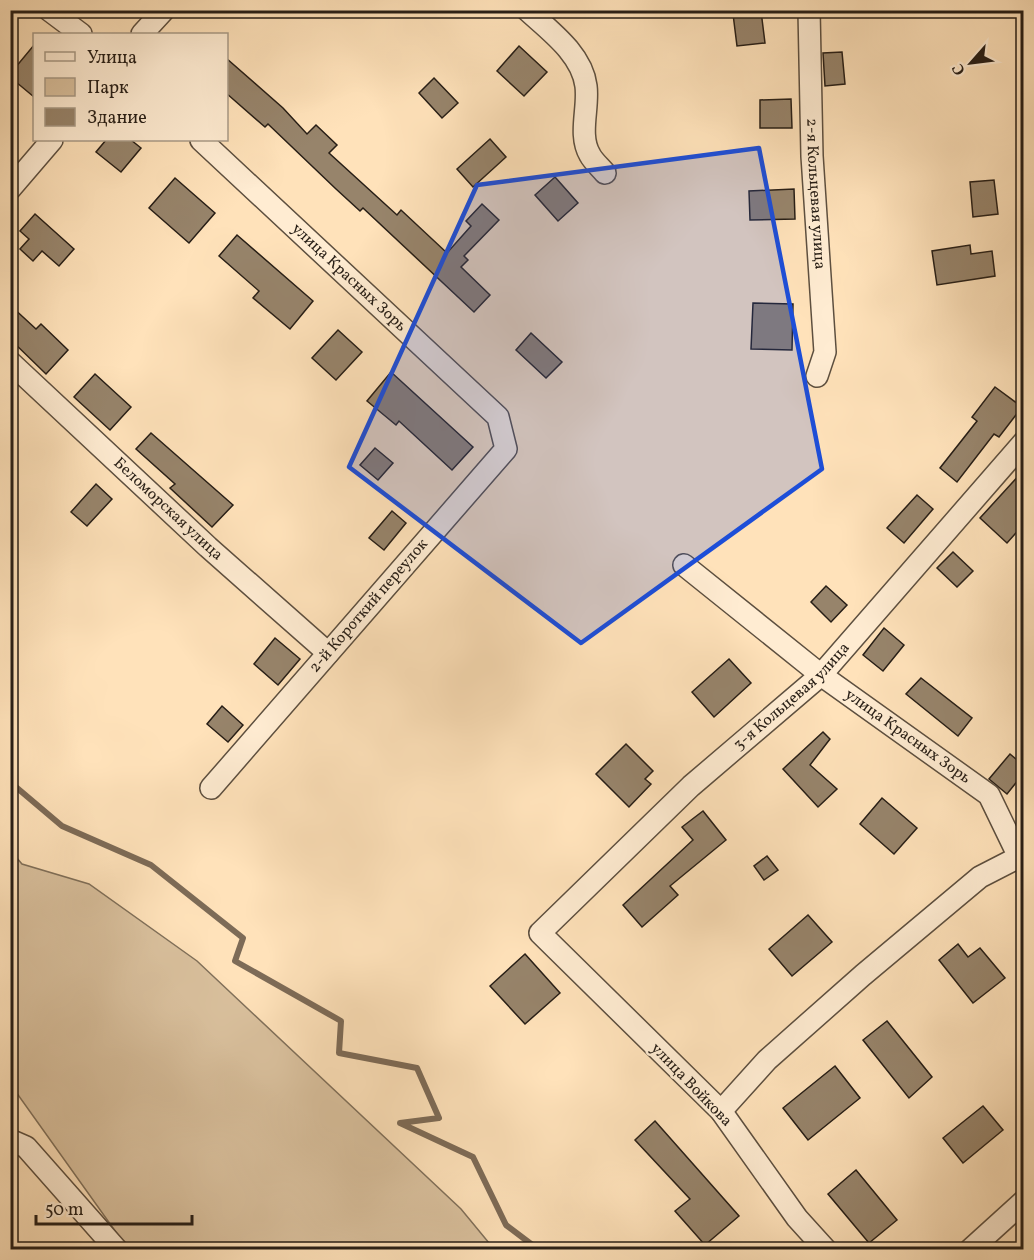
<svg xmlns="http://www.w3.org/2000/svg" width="1034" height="1260" viewBox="0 0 1034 1260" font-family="Vollkorn,serif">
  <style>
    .green { fill: #dac19e; stroke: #80705a; stroke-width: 1.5 }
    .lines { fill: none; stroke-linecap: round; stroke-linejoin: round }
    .stream { stroke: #7d6b57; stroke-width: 6 }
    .building { fill: #97846b; stroke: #271e16; stroke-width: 1.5 }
    .minor-casing { stroke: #5d4f3f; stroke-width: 24 }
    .minor { stroke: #ffecd2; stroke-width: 21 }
    .marked { fill: #1d4ed8; fill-opacity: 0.2; stroke: #1d4ed8; stroke-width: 4.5; stroke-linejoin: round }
    .labels { text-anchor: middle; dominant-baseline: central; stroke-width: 5; stroke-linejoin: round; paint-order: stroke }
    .street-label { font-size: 16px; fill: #271e16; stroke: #ffecd2 }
  </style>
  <rect width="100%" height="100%" fill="#ffe2ba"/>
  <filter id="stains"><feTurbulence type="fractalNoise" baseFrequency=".00333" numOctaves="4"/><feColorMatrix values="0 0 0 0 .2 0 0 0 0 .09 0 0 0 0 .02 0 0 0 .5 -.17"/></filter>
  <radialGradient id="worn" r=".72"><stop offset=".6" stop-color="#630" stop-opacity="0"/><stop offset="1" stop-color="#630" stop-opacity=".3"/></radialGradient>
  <path class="green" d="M10,850L22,864L89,884L197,961L461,1209L494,1249H128L11,1085Z"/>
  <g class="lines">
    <path class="stream" d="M10,782L62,826L151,865L243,938L235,961L341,1021L339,1053L417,1068L439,1118L400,1123L473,1157L506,1225L539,1250"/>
  </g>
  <g class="building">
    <path d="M761,11L765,43L737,46L733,14Z"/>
    <path d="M34,45V97L10,77V74Z"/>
    <path d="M519,46L547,72L524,96L497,71Z"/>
    <path d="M842,52L845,84L825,86L823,53Z"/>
    <path d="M226,58L283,108L307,134L316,125L337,145L329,153L397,215L401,210L447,253L471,226L466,221L482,204L499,220L464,256L468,260L461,267L490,295L474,312L363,208L360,211L336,189L268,124L265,127L226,93Z"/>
    <path d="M434,78L458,103L442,118L419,93Z"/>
    <path d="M791,99L792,128H760V100Z"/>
    <path d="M490,139L506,157L473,187L457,169Z"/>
    <path d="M106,140H131L141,148L121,172L96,152Z"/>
    <path d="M555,177L578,203L558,221L535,195Z"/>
    <path d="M175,178L215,213L189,243L149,208Z"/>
    <path d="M994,180L998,214L973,217L970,182Z"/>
    <path d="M794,189L795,219L750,220L749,191Z"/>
    <path d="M35,214L74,249L59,266L42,251L33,261L20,249L29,239L20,231Z"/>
    <path d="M237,235L313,301L290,329L253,298L259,291L219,256Z"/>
    <path d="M970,245L971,254L992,251L995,276L937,285L932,251Z"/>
    <path d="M753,303L793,304L792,350L751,349Z"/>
    <path d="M10,305L36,329L41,324L68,350L46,374L10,339Z"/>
    <path d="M338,330L362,352L336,380L312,358Z"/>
    <path d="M531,333L562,362L546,378L516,350Z"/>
    <path d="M391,372L473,447L452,470L399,421L396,425L367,401Z"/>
    <path d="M95,374L131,407L110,430L74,397Z"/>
    <path d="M995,387L1022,407L999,437L994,434L957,482L940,468L977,421L972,417Z"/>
    <path d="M151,433L233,505L212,527L170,488L175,484L136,449Z"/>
    <path d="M375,448L393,463L378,480L360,465Z"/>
    <path d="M1023,471V525L1007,543L980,518Z"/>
    <path d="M96,484L112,499L87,526L71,512Z"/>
    <path d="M917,495L933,509L904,543L887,528Z"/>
    <path d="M392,511L406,523L384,550L369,538Z"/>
    <path d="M953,552L973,571L957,587L937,568Z"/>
    <path d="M826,586L847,605L831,622L811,602Z"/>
    <path d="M884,628L904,645L883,671L863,655Z"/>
    <path d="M275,638L300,659L278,685L254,664Z"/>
    <path d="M729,659L751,683L714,717L692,692Z"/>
    <path d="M921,678L972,718L958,736L906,694Z"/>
    <path d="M222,706L243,725L228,742L207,724Z"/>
    <path d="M823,732L830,739L810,765L837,789L818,807L783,769Z"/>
    <path d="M626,744L653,771L645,779L651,784L629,807L596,774Z"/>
    <path d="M1010,754L1023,765V774L1007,794L989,779Z"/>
    <path d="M882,798L917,828L894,854L860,824Z"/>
    <path d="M703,811L726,840L670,886L678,895L642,927L623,905L693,840L682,827Z"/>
    <path d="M767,856L778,870L764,880L754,866Z"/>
    <path d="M808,915L832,942L792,976L769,949Z"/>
    <path d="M958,944L968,957L980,948L1005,978L973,1003L939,960Z"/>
    <path d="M525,954L560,993L525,1024L490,986Z"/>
    <path d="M887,1021L932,1077L909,1098L863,1040Z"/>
    <path d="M835,1066L860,1098L808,1140L783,1108Z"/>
    <path d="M983,1106L1003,1130L963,1163L943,1138Z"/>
    <path d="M655,1121L739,1216L705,1245L675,1211L690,1199L635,1140Z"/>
    <path d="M856,1170L897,1220L869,1243L828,1194Z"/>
  </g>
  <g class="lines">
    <defs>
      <g id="minor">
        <path d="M49,10L81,34"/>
        <path d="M527,10C550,31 582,54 586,86C589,108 578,135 590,155C593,161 600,167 605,173"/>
        <path id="s1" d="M809,10L812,156L825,352L817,376"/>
        <path d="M142,34L164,10"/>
        <path id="s2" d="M201,140L498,417L506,449L211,788"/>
        <path d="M10,189L52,140"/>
        <path id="s3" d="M10,362L208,547L328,653"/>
        <path id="s4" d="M684,565L821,675L989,795L1019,857L1024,861"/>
        <path d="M721,1111L767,1060L863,975L980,877L1019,857"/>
        <path d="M10,1140L26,1147L117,1250"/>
        <path id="s5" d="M826,1250L797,1218L721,1111L540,933L691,786L821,675L1024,442"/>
        <path d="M970,1250L1024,1201"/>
      </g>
    </defs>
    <use href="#minor" class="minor-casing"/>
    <use href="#minor" class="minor"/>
  </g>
  <path class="marked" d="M759,148L822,469L581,643L349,467L477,185Z"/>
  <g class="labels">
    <g class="street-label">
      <text stroke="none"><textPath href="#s1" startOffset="184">2-я Кольцевая улица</textPath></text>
      <text stroke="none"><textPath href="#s2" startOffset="202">улица Красных Зорь</textPath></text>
      <text stroke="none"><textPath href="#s3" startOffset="216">Беломорская улица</textPath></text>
      <text transform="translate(369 606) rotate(-49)">2-й Короткий переулок</text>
      <text stroke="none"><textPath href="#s5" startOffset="774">3-я Кольцевая улица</textPath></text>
      <text stroke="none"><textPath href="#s4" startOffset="282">улица Красных Зорь</textPath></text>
      <text transform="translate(691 1085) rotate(46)">улица Войкова</text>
    </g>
  </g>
  <rect width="1034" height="1260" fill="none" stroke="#ffe2ba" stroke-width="36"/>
  <rect x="12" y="12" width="1010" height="1236" fill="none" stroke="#271e16" stroke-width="3"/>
  <rect x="18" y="18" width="998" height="1224" fill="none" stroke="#271e16" stroke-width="1.5"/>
  <rect x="33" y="33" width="195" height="108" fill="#ffecd2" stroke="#a99a87" stroke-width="1.5"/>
  <rect x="45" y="52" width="30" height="9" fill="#ffecd2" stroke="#a99a87" stroke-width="1.5"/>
  <text x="87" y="63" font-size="18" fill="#271e16">Улица</text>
  <rect x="45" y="78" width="30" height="18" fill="#dac19e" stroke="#a99a87" stroke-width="1.5"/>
  <text x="87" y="93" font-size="18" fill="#271e16">Парк</text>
  <rect x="45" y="108" width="30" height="18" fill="#97846b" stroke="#a99a87" stroke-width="1.5"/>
  <text x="87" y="123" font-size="18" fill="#271e16">Здание</text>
  <g transform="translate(971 63) rotate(242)" stroke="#ffecd2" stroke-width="4.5" paint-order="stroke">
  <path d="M0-4.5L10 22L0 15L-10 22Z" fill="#271e16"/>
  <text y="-9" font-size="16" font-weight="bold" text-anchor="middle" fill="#271e16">С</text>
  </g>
  <path d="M36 1215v9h156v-9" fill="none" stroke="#271e16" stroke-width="3"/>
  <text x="45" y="1215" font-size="18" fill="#271e16" stroke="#ffecd2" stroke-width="4.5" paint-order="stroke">50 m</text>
  <rect width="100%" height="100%" filter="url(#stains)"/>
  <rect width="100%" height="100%" fill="url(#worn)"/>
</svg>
